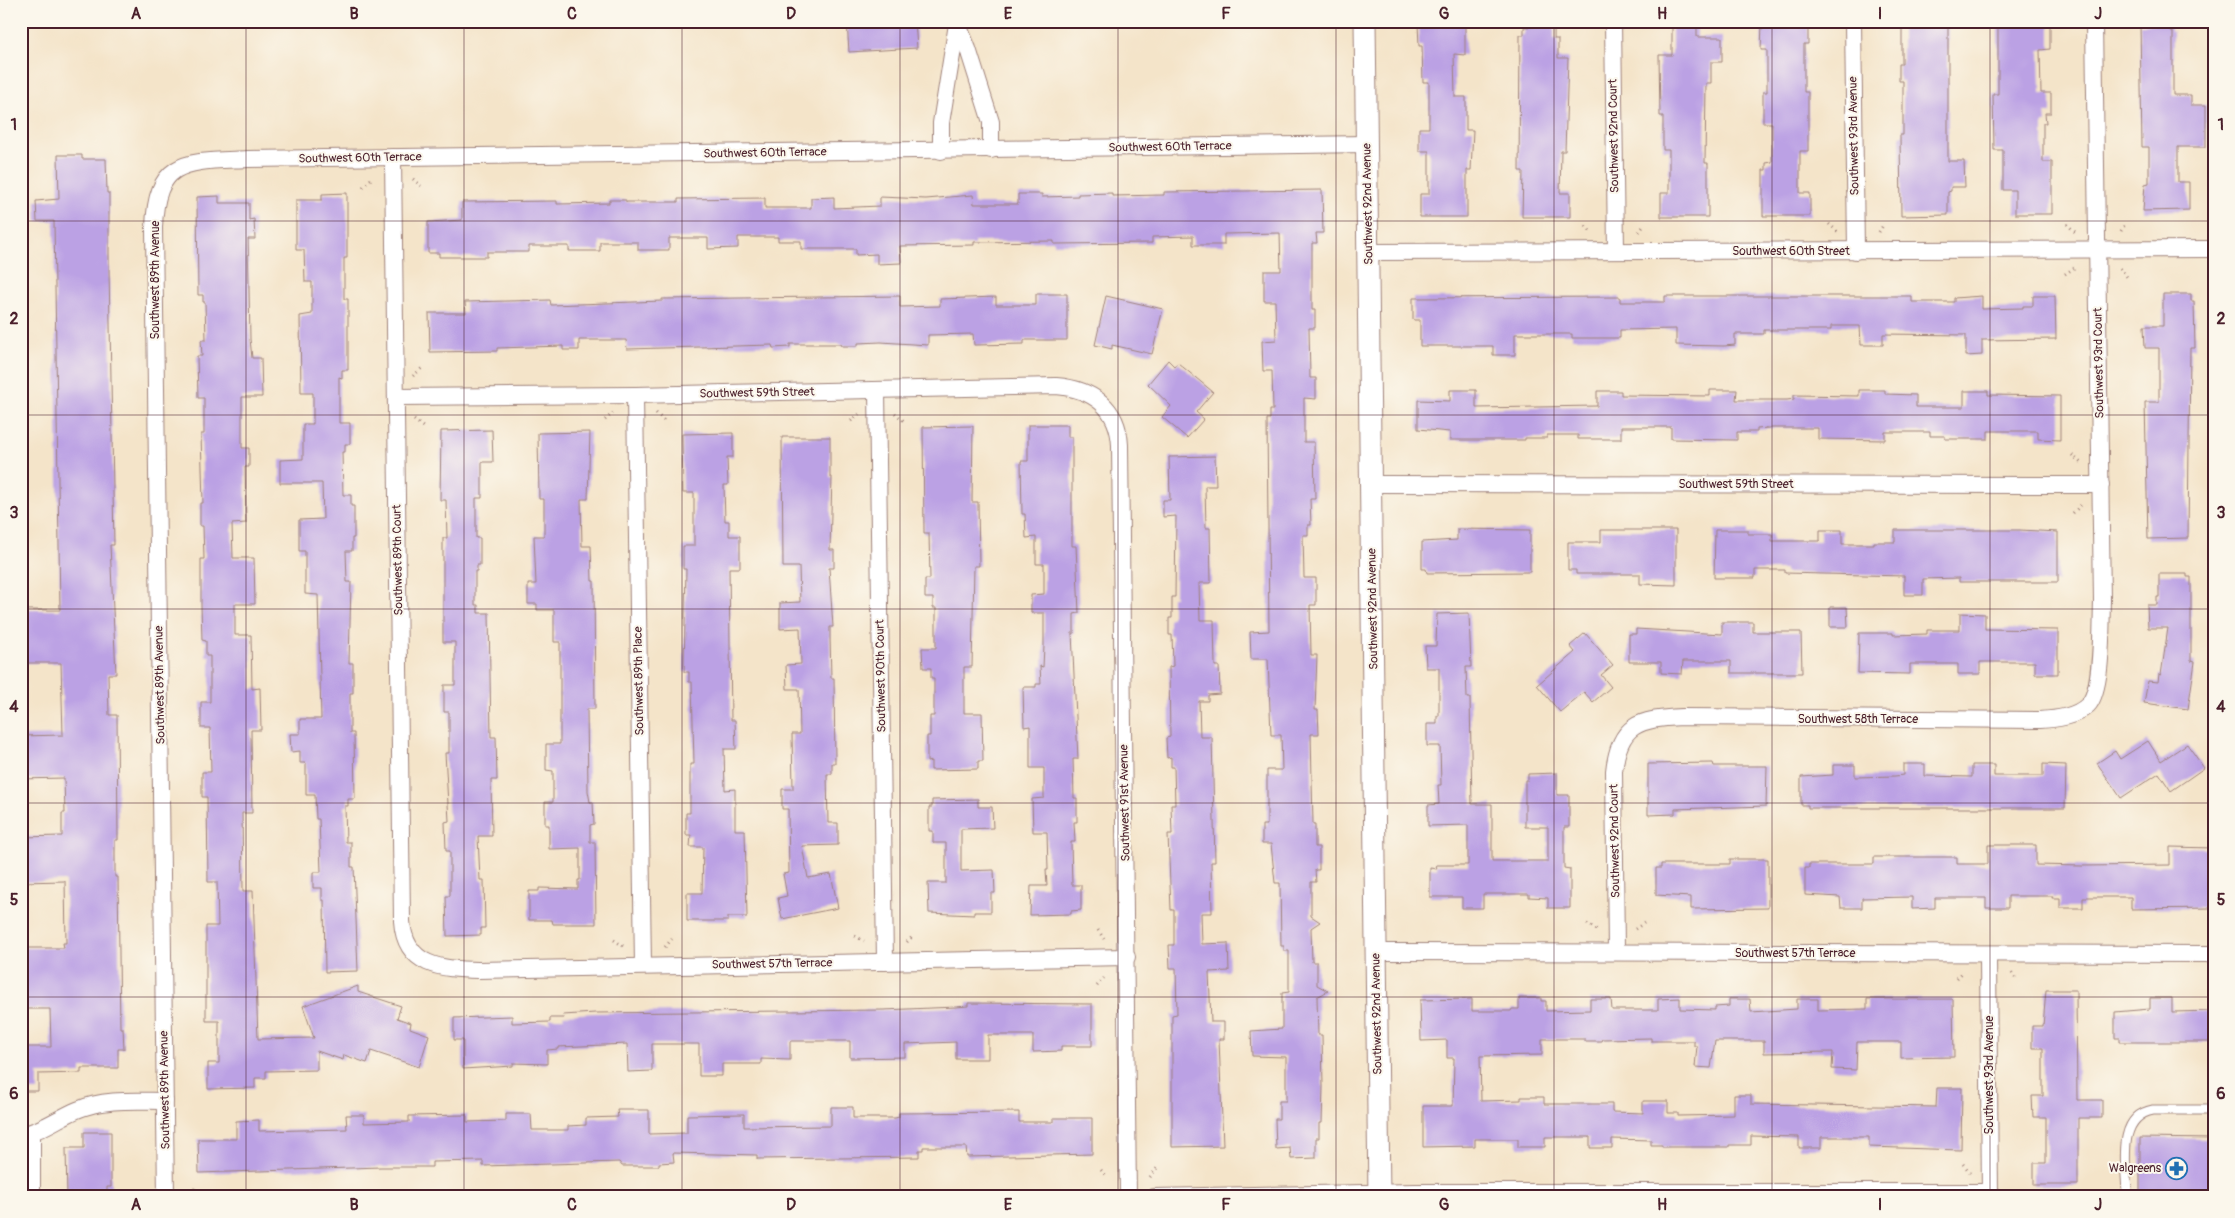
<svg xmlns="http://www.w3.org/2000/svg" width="2235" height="1218" viewBox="0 0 2235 1218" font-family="Pangolin,sans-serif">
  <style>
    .building { fill: #bba1e4 }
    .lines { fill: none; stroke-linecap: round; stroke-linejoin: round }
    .service-casing { stroke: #9f827a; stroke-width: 11 }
    .minor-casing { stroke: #9f827a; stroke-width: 18 }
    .tertiary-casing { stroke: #9f827a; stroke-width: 23 }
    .path { stroke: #9f827a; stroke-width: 3; stroke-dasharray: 1 4; stroke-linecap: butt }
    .service { stroke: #fff; stroke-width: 9 }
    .minor { stroke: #fff; stroke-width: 16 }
    .tertiary { stroke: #fff; stroke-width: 21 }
    .grid { fill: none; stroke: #4a1f2b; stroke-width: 1; stroke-opacity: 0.55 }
    .labels { text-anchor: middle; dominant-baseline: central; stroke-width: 4; stroke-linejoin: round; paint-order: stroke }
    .street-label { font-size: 12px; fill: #4a1f2b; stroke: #fbf7ec }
    .poi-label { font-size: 12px; fill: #4a1f2b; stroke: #fbf7ec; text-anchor: end }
    .neatline { fill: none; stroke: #4a1f2b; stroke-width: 2 }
    .grid-label { font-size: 16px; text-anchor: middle; font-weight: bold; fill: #4a1f2b }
  </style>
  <rect width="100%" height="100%" fill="#fbf7ec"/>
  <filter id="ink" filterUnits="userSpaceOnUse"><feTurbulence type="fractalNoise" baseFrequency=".02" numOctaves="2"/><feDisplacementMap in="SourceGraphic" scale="10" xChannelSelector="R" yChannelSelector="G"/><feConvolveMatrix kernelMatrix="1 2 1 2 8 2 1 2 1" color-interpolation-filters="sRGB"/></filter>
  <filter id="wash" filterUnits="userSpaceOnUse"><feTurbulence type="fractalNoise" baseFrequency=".0096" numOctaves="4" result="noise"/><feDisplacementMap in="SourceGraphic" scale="20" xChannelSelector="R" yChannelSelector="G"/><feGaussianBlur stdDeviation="1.12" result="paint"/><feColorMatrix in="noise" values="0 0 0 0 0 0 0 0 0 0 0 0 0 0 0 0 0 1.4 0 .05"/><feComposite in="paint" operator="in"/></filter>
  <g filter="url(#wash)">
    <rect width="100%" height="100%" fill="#f4e4c9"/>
    <g id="blocks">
      <g class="building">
        <path d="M847,21H915L917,48L849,52Z"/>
        <path d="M1762,23H1808V44H1804V92H1808V151H1800V193H1810V216H1763V170H1766V163L1772,162V123H1763V92H1767V50H1761Z"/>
        <path d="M1902,23H1948V161H1964L1965,187H1951V191L1948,192V215L1901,216L1900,135H1903V81H1899V64H1902Z"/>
        <path d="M1998,23H2050V49L2040,50L2041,93H2051V113H2045L2046,123H2043V162H2052V214H2015V190H2003V150H1994L1993,94H1998Z"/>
        <path d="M1418,24H1465V55L1454,54L1455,97H1466V130H1473L1471,170H1467V217H1420V194H1429V151H1419V128H1429V82H1423L1422,46H1419Z"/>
        <path d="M1672,24H1697V37H1722V62H1711V83H1706L1705,163H1708V217H1661V193H1669V150H1663V116H1660L1659,55H1672Z"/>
        <path d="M2140,24H2170V31H2173V95H2191V105H2206V147H2178V182H2189V210L2143,211L2145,184L2149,183V147H2142Z"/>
        <path d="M1554,26V39H1558V58H1568L1565,151H1561L1560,193H1570V217H1522L1523,171H1519L1520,35H1524V27Z"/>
        <path d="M58,155H82V159H106L107,193H109V269L114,545H110L116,674H108L109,715H117L118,840H115V877H118L120,1028H123L124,1049H118V1068H81V1073L38,1074V1091H21V1047H51L50,1009H21V948H64L63,943H66L65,881L21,882V837L62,836V813H65L64,778L21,779V736L63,735L61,663H21V610H60L54,221H37L36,201L59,199Z"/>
        <path d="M1322,190L1323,233H1316L1317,243H1312V310H1315V328H1309L1310,378H1316V399L1304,398V442H1314L1315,499H1310L1311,525H1308V535H1303L1304,578H1316V605H1310L1311,655H1317L1315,710H1318L1319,734H1311L1313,824H1315V847H1319V870H1315L1316,882H1311V916L1320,922L1311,928L1312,962H1317V985L1328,991L1317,997L1318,1035H1322L1323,1086L1322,1123H1319V1138H1316V1158L1291,1159L1290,1148L1276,1149L1275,1119H1279V1101H1286V1057L1252,1056L1251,1031L1282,1029V993L1289,992V951H1284V946H1281L1280,883H1275L1271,844H1262V825H1267V770H1282L1281,735H1271L1268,659H1251L1250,632L1269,631L1267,419H1270V410H1273L1272,371H1263L1262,341L1276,340L1275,301H1264V271H1281L1280,233L1224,234V245H1193V236L1152,237V243L1054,244V241L974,242V245L900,246L901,263L877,264V254L856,255V249H801V241H778V237H738V248L708,249V238H669V250H638V242H600V251H569V246H529V252H487V257H439V253H428V222L462,220V202L557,201V204L609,203V200H626V202H678V199L765,198V208H811V198L834,197V208L880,206V197L926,199L973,195L974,204H1018V194H1042V197L1078,196V194L1112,193V196L1164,195V192Z"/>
        <path d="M347,193V258H344V299H348V370H342V378L339,377V423H350V444H345V452H342L343,495H351V506H354V538H352V551H346L347,582H351L349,663H353V693H350V733H354L355,799H348V806H345L346,842H351V867H354L358,971L325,972L324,900H322V888H313V872H321L319,819H316L315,795H306V763H300V751L291,752L290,734H300V719H321L318,595L305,594V551H299V520L323,519L322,483H280V460L303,459V424H313V393H301L300,316L312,314V282H305L304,250H296V200H322V194Z"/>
        <path d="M219,196V203H249V220L254,219L255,239H248L250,339L252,358H261L262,397H242V448H249V467H245L246,523L232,524L233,558H254L255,604H235V635H251L252,689L260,688L261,730H251L252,813H242L243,891H253L258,1039L314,1038L303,1006L358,986V992L401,1006L397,1018L411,1023L410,1028L429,1035L419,1067L371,1051L367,1063L344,1055L343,1060L317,1051V1070L266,1071V1078H255V1088L208,1089V1063H219V1021H206V926H218L217,882H208L207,797H202V772H211L210,728H201V702H210V656H206V641L202,640L201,605V559H204L203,526H200V503H203L201,434H204V398H198L197,356H202L201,340H206L205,302H203V295H198L197,197Z"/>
        <path d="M1036,294H1067V340H1024V344L974,345L973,334L928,335V345L881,342L858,343V346H842L841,344H790V347L773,348L772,345L627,349L626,340H579V350H563V346L497,348V351L430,352L429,313H466L465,302L550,300L551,305L662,301V299L900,296V307L940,306V299L996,297V305H1036Z"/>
        <path d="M2163,294H2191V301H2194L2195,348H2190L2188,538L2148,539L2145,402H2159V348H2145L2144,326H2163Z"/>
        <path d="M1106,296L1163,309L1152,354L1112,345V349L1095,345Z"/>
        <path d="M1665,296H1912V302H1954V298L1982,296V309L2023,308V306H2033V296H2055L2056,339L1982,340V355L1966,356V335L1883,334V345H1861L1860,326H1831V330H1764V334H1735V345L1724,346L1676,345V329L1620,330V338H1572V334H1515V355H1493V346H1420V320H1413V298L1620,297V302H1665Z"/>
        <path d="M1168,360L1174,366L1178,363L1213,392L1196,412L1204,419L1187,438L1162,417L1171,406L1148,384Z"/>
        <path d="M1450,390H1476V408L1597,406V391H1621V395L1710,396V390H1737L1736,400H1787L1794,399V395L1859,396V390H1885V394L1916,395V407H1964V391H1988V395L2060,396V440L2038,439V431H1988V439H1945V436H1930V432H1885V440L1818,439V428H1768L1757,429V432H1737V440L1671,439V427H1621V439H1578V435H1547V438H1525V440H1450V432L1418,429V400L1450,401Z"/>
        <path d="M1028,425H1068V437H1072V546H1076L1079,613L1074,614V633H1072L1078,759H1073L1074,798H1077V822H1074L1075,842H1071L1072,885H1081V910L1071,911V914L1030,915L1031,886H1047L1046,870H1048L1047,832H1033L1032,799L1044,798V768H1030V726L1024,727L1023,687H1036V684H1041L1040,666L1043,667L1044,646V613H1031V595L1044,594V564H1036V537L1026,538L1025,514H1022L1021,461H1028Z"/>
        <path d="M973,426L972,502H978L979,566H974L972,667H964V713H982L983,761H978V769L931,770V761L927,762V736H930V716H934V678H931V668H923L922,648H936V608H933V598H925V579H930L929,533H924L923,427Z"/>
        <path d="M492,430L493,462H482V498H476V538H480V565H477V571H475V605H478V613H489L491,737H496L497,780H491L492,836H478L480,880H484L485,928H481V935L447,936L446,896H450V851H446L445,822L449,821L445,753H449V712H444V685H455V642H443V538H447L446,500H440L441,431Z"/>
        <path d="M590,432L588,499H581L582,546H591L592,581H594L595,709H587L588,791L590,802H593L594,824L590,825V842H595L596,924H553L552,920H529V891H539V888L578,889V880H580V848L549,849V825H545V802H553V771L546,770V744H560V642H554V610H537V604H528V584H536L534,536H544V499H539L538,433Z"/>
        <path d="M733,433V457H727L728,485H724L725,521H729V536H740V568H729L731,720H735L736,749H724L725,790L735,789V830H745L747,917H728V921H687V893H702L703,847H690L691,835H686V813H690V764H694L692,682H689V672H684L686,569H683V546H694V493H683L682,434Z"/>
        <path d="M782,437H830V477H832L830,550H834V568H829L833,627H830V637L831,678H834L835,763H832V774H827L828,823H838V845L802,846L808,878L831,874L838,908L782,919L778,898L787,896L783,874L789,873L788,809H782V789H793L792,734H800L799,689H787L786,665L801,664L800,628L780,629V603L800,602L799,567H783Z"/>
        <path d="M1215,456L1216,486H1205L1206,528H1210L1211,583H1199L1200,620H1214L1215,666H1219L1220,694L1208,695V701H1199L1200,737H1212L1215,862H1211L1212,913H1201L1202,944L1228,943L1229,971L1209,972L1211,1022H1224V1039H1219L1223,1146L1172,1147V1015L1177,1014L1176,968H1170L1169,945H1174V910H1171L1168,834H1172L1171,805H1175L1174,767H1171V757L1167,758L1166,738L1170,737L1169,667L1173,666L1172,635H1169V618H1172V597H1175L1176,516L1163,517V500H1170L1169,457Z"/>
        <path d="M1457,529L1530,530V572L1427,573L1426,569H1422V542L1457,540Z"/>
        <path d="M1601,530H1676V585L1640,584V574H1576V570H1568V542H1601Z"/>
        <path d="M1715,530H1748V534H1772V541H1820V530H1842V544H1874V542H1895V530H2020L2058,532V582H1959V578L1923,579V595H1904V576L1785,573V570H1755V578H1714Z"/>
        <path d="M2159,574H2187V577H2191V661L2195,662L2188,709L2144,703L2148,681L2158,682L2159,674L2161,675L2168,628H2148L2147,605H2157V597H2159Z"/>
        <path d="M1830,607H1847L1848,627H1830Z"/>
        <path d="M1469,613L1471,667H1466L1467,698H1470L1472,804H1492V861H1548V827H1525V780H1528V774L1557,773V795H1569V827H1564V868L1570,869V908H1548V898L1529,897V894H1483V908H1462V897H1430V868L1437,869L1436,865H1468V825L1428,826V805L1439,804L1438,785H1441L1440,746H1427V724H1437V716H1439V668H1426L1425,646H1436L1437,614Z"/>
        <path d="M1960,613L1985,614V629L2058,630V674H2035V662H1980V674H1958V664H1910V674L1858,673L1859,633H1893V635L1927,634V630H1960Z"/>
        <path d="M1722,622H1753V632H1801L1802,673H1731V661H1683L1682,674L1661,673V662H1629V634H1636V629L1722,634Z"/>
        <path d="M1585,633L1613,665L1601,675L1611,687L1593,702L1584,692L1560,712L1537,685L1575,652L1570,646Z"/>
        <path d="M2148,741L2161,761L2187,744L2204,768L2171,791L2159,773L2121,798L2097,763L2115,751L2120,759Z"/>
        <path d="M1713,763L1714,766H1767L1766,806L1675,809V814L1648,815V764Z"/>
        <path d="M1903,764H1925V776L1972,777V765H1994V776H2043V764L2066,765L2065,808H1808V805H1801V777L1833,775V765H1855V777L1895,776L1903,775Z"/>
        <path d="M978,799V807H992L993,828L961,829V871L994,870L995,893H991V912H974V915L929,913L928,883H946V843H933V831H929V807H932V800Z"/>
        <path d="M1988,845H2036V865L2082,866L2170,865V847L2214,848V908L2131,909V897H2083V908H2060V898H2052L2053,896H2008V908H1986V898H1935V908L1912,909V897L1862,898V908H1841L1840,897L1805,895V868H1809V864H1874V857H1957V864H1988Z"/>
        <path d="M1730,859H1768V908L1691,909V897L1656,895V868H1661V864H1730Z"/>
        <path d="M2046,990H2076L2077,1100H2102V1118H2078V1185H2034V1163H2046V1117H2033L2032,1096H2043V1048H2032V1026H2043Z"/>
        <path d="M1519,998H1541V1001H1546V1011L1590,1010V999H1611L1612,1010H1658V999L1680,998V1009L1715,1010V1007L1729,1006V999H1750L1751,1012L1797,1009V999H1818V1010L1867,1009V999H1953L1954,1057L1901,1058V1042H1857L1856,1070L1832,1069L1833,1052L1764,1053V1041H1715L1711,1068L1695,1067L1697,1046H1694V1041H1651V1038L1602,1039L1601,1041H1585V1039H1542V1055L1480,1056L1481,1101L1521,1100V1097H1544V1104H1612V1112L1643,1113V1101H1668V1113H1678V1116L1734,1115V1095H1751V1104L1936,1107L1937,1088H1962L1961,1150L1869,1147V1137H1821V1148H1799V1137L1751,1136V1145H1729V1147H1662V1145H1651V1140L1612,1139V1148H1590V1137H1545V1147H1518V1139H1475V1146L1423,1147V1106H1453L1454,1058H1447V1040L1421,1041L1420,1000L1472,999V1011H1511L1512,1009H1519Z"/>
        <path d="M2150,998H2172V1012L2214,1011V1042H2120V1038H2115V1012L2150,1009Z"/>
        <path d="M968,1003L1092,1004V1046H1061V1051L1033,1052V1035H988V1059H956V1042L905,1044V1057L850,1058V1041H790V1060L761,1059V1064H722V1076H699V1044H652V1071L628,1072L627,1044L558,1047V1049L547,1050V1064L513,1063V1066L463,1069V1040H454V1018L512,1016V1023L550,1022V1018H564L563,1015L595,1013L883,1010L956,1007L968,1006Z"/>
        <path d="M831,1107H853V1118H895L899,1117V1113L1019,1112V1122H1053V1118H1092V1154L967,1157L966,1147H923V1150H919V1157L757,1159V1155L673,1153L674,1162L659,1163V1166H622L619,1162L483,1166V1161L432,1162V1167H381L199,1173L198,1139H236V1121L259,1120V1131L347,1129L346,1115H364V1123L409,1122V1116L467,1115V1122L506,1121V1114H531L532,1130H568V1126L586,1125V1118L618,1117L617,1110H649V1134L687,1133V1115L744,1114V1127L831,1126Z"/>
        <path d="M84,1132H111V1187H107V1197H67L66,1148H84Z"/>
        <path d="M2140,1138L2214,1139V1197H2140Z"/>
      </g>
    </g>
  </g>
  <g filter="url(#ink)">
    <use href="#blocks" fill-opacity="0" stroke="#9f827a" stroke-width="1"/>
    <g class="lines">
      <defs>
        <path id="service" d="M2127,1197C2127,1167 2115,1117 2153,1110H2214"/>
        <g id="minor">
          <path d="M1613,21L1616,251"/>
          <path d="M1853,21L1856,251"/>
          <path d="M957,22L968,49L991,122V150"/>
          <path d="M941,151V123L957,24"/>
          <path d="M393,157L402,921C405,967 442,969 478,970L1127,957"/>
          <path d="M1368,252L2214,249"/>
          <path d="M877,390L885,962"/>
          <path d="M635,395L643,966"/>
          <path d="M396,397L635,395L1056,386C1092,389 1118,407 1120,445L1128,1197"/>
          <path d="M1371,484L2101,485"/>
          <path d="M1616,951L1614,771C1619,724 1639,719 1682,717L2040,720C2056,719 2076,717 2088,705C2103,690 2101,624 2102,601L2094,21"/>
          <path d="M1377,952L2214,954"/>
          <path d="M1988,954L1990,1197"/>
          <path d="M32,1133V1197"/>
          <path d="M21,1135C42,1131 58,1118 77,1110C105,1098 136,1101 165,1101"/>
          <path d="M166,1197L154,228C156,157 188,162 248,159L1367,144"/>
          <path d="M1154,1197L1415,1192H1990"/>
        </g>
        <path id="tertiary" d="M1365,21L1379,1197"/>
      </defs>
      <use href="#service" class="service-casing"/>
      <use href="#minor" class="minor-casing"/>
      <use href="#tertiary" class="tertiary-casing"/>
      <g class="path">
        <path d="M413,179L421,186"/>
        <path d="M363,187L371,179"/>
        <path d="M1829,224L1838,232"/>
        <path d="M2067,224L2075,232"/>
        <path d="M1586,226L1591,232"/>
        <path d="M2121,231L2126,223"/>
        <path d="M1639,232L1645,224"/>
        <path d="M1879,232L1884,224"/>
        <path d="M2120,268L2127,277"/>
        <path d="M2065,274L2074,268"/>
        <path d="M413,376L422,368"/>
        <path d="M656,413L665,422"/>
        <path d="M895,413L904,421"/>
        <path d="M414,420L423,427"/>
        <path d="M605,420L613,413"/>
        <path d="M851,421L859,414"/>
        <path d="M2072,455L2081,463"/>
        <path d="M2073,513L2081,505"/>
        <path d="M1587,924L1597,930"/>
        <path d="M1635,929L1644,923"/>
        <path d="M1098,930L1104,939"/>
        <path d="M855,936L864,941"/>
        <path d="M614,940L623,946"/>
        <path d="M907,942L914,935"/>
        <path d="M665,947L672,939"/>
        <path d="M2012,973L2016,979"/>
        <path d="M1957,978L1963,972"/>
        <path d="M1097,986L1104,978"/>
        <path d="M1963,1164L1970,1172"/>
        <path d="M1101,1170L1108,1177"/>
        <path d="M1150,1177L1157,1168"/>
        <path d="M189,1197L195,1188"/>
      </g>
      <use href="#service" class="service"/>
      <use href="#minor" class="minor"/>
      <use href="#tertiary" class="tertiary"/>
    </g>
  </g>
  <path class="grid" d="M246,21V1197M464,21V1197M682,21V1197M900,21V1197M1118,21V1197M1336,21V1197M1554,21V1197M1772,21V1197M1990,21V1197M21,221H2214M21,415H2214M21,609H2214M21,803H2214M21,997H2214"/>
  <defs>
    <symbol id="pharmacy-ring" viewBox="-11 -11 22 22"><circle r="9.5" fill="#fbf7ec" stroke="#1f6fb2" stroke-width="1.5"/><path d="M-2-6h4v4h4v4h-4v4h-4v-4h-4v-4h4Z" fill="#1f6fb2"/></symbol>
  </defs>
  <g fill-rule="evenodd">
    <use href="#pharmacy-ring" x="2164" y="1156" width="25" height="25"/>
  </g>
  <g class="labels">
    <g class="street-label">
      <text transform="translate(1614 136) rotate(-91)">Southwest 92nd Court</text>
      <text transform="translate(1854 136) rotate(-91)">Southwest 93rd Avenue</text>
      <text transform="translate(1170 147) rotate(-1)">Southwest 60th Terrace</text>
      <text transform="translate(765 153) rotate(-1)">Southwest 60th Terrace</text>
      <text transform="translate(360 158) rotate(-1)">Southwest 60th Terrace</text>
      <text transform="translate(1368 204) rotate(-91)">Southwest 92nd Avenue</text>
      <text x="1791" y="251">Southwest 60th Street</text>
      <text transform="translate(155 280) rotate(-90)">Southwest 89th Avenue</text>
      <text transform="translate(2099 363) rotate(-91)">Southwest 93rd Court</text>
      <text transform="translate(757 393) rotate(-1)">Southwest 59th Street</text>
      <text x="1736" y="484">Southwest 59th Street</text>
      <text transform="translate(398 560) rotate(-91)">Southwest 89th Court</text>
      <text transform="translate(1373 609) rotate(-91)">Southwest 92nd Avenue</text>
      <text transform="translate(881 676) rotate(-91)">Southwest 90th Court</text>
      <text transform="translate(639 681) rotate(-91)">Southwest 89th Place</text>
      <text transform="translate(160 685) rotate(-91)">Southwest 89th Avenue</text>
      <text x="1858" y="719">Southwest 58th Terrace</text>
      <text transform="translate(1125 803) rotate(-91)">Southwest 91st Avenue</text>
      <text transform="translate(1615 841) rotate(-91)">Southwest 92nd Court</text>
      <text x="1795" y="953">Southwest 57th Terrace</text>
      <text transform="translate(772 964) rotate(-1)">Southwest 57th Terrace</text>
      <text transform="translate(1377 1014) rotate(-91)">Southwest 92nd Avenue</text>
      <text transform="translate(1989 1075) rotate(-90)">Southwest 93rd Avenue</text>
      <text transform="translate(165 1090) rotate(-91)">Southwest 89th Avenue</text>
    </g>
    <g class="poi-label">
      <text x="2161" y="1168">Walgreens</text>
    </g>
  </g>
  <rect width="2235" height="1218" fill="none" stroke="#fbf7ec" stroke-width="55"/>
  <rect x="28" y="28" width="2180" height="1162" class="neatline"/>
  <g class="grid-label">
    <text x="136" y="19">A</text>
    <text x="354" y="19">B</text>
    <text x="572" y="19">C</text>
    <text x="791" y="19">D</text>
    <text x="1008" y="19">E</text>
    <text x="1226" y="19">F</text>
    <text x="1444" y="19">G</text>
    <text x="1662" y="19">H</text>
    <text x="1880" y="19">I</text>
    <text x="2098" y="19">J</text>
    <text x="14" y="130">1</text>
    <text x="2221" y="130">1</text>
    <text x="14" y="324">2</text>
    <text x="2221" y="324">2</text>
    <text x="14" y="518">3</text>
    <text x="2221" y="518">3</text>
    <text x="14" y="712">4</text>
    <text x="2221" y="712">4</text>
    <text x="14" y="905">5</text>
    <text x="2221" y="905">5</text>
    <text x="14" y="1099">6</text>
    <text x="2221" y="1099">6</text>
    <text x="136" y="1210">A</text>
    <text x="354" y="1210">B</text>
    <text x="572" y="1210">C</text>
    <text x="791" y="1210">D</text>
    <text x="1008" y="1210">E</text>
    <text x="1226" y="1210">F</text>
    <text x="1444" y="1210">G</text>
    <text x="1662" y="1210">H</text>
    <text x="1880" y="1210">I</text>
    <text x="2098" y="1210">J</text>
  </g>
</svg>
